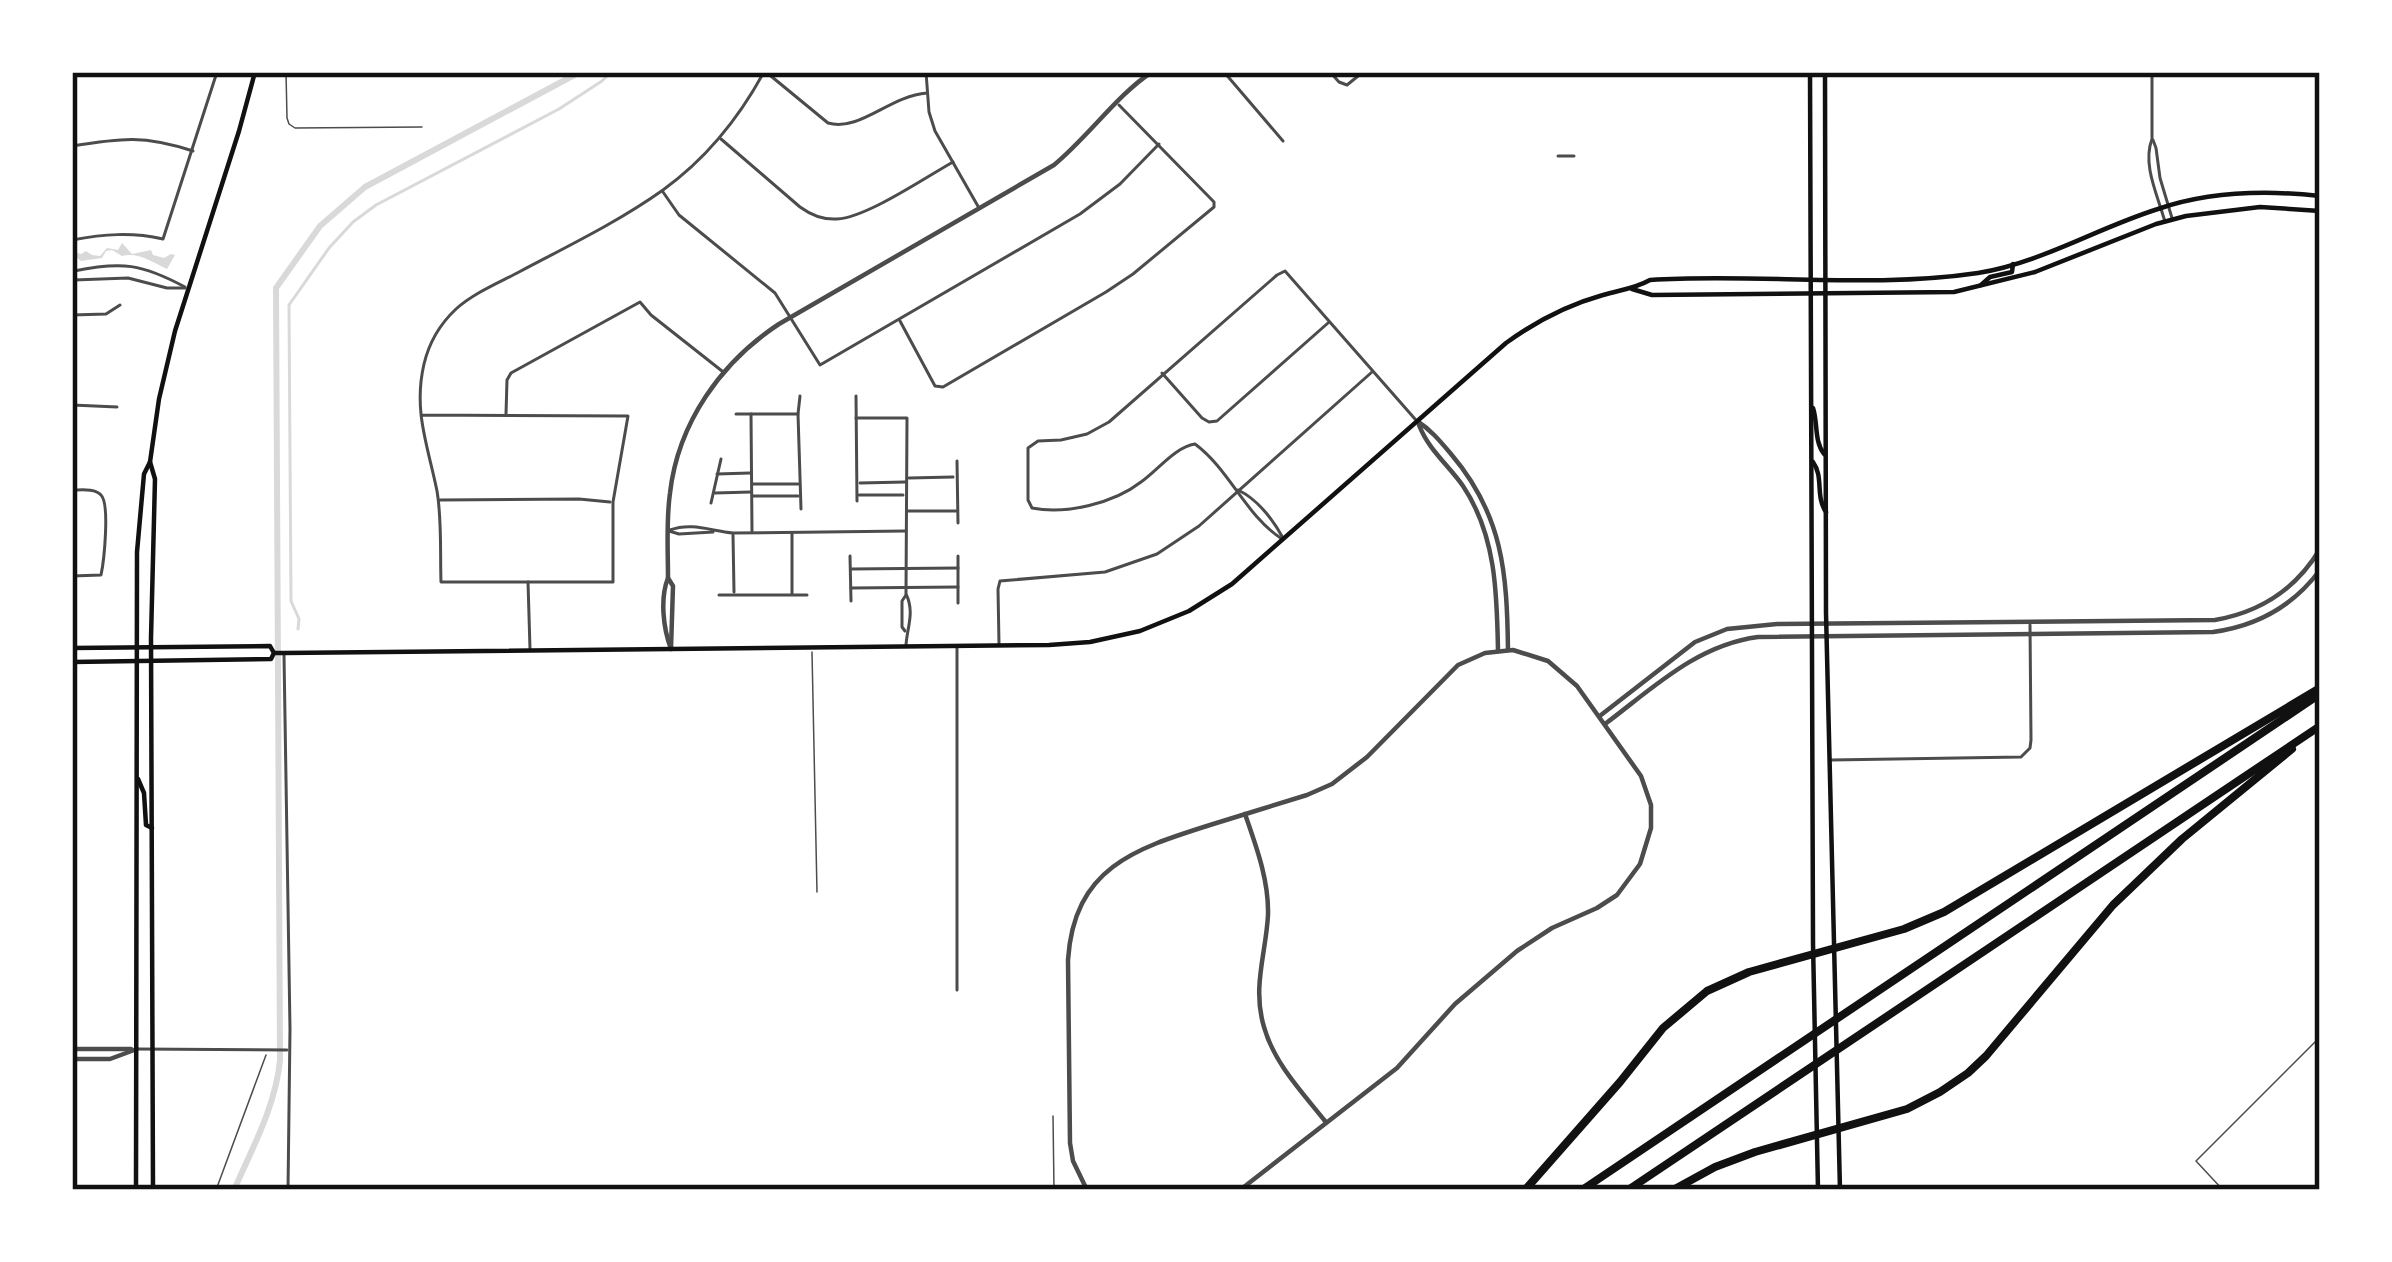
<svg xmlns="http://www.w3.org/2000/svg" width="2392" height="1262" viewBox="0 0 2392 1262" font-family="'Sofia Sans Condensed',sans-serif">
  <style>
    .water { fill: #d9d9d9 }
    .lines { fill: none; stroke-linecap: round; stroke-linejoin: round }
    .stream { stroke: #d9d9d9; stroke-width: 3 }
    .canal { stroke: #d9d9d9; stroke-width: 6 }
    .service { stroke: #4c4c4c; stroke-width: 1.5 }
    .minor { stroke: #4c4c4c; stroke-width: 3 }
    .tertiary { stroke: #4c4c4c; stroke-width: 4.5 }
    .secondary { stroke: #111; stroke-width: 4.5 }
    .motorway { stroke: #111; stroke-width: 8 }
    .neatline { fill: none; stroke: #111; stroke-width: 4.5 }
  </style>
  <rect width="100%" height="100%" fill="#fff"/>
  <path class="water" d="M122,243L132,254L151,250L153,255L164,258L171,254L175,255L167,269C152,262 138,252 122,256L112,250L106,251L102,258L81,261L75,256V252L81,254L86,251L92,255L100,256L107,248L118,250Z"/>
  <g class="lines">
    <path class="stream" d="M298,629L299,619L291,601L289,305L329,248L353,222L376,205L559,109L602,81L611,72"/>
    <path class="canal" d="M234,1190C252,1149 276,1105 280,1060L276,288L320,226L365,187L580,72"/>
    <g class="service">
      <path d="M286,72L287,118L289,124L295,128L422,127"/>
      <path d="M812,652L817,892"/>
      <path d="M1053,1116L1054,1190"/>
      <path d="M216,1190L266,1055"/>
      <path d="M2223,1190L2196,1161L2320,1037"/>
    </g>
    <g class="minor">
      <path d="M766,72L828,123C860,132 889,96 927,93"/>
      <path d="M926,72L929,112L935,131L979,208"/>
      <path d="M1224,72L1283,141"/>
      <path d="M1330,72L1339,82L1347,85L1363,72"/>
      <path d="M2152,72V139C2142,165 2158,196 2165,222"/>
      <path d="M721,139L800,207C811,215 823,220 837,219C866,218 926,177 953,162"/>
      <path d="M2153,140L2156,148L2160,178L2172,218"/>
      <path d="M72,146C122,138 144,135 193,151"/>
      <path d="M1558,156H1574"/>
      <path d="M663,192L679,215L775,293L820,365L1080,214L1120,184L1159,144"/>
      <path d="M72,240C104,234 132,232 163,239L217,72"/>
      <path d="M74,271C122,261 142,264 185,287"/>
      <path d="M74,280L128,278L167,288H185"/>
      <path d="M72,315L106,314L120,305"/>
      <path d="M900,321L935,386L943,387L1106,292L1133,274L1214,207V202L1119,105"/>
      <path d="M1162,373L1202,418L1209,422L1217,421L1328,323"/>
      <path d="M800,396L798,414L801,509"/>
      <path d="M856,396L857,501"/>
      <path d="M72,405L117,407"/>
      <path d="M506,414L507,380L511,373L640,302L651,315L722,371"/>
      <path d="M736,414H798"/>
      <path d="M751,414L752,531"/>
      <path d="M422,415L628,416L613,502V582H441C440,553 442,520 437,491C428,446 413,411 424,364C429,343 440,324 456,309C474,293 498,283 519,272C568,246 618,222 663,190C706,159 739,118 764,72"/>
      <path d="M856,418H907L906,594C915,612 907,628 906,645"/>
      <path d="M957,461L958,523"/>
      <path d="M717,474L750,473"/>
      <path d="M909,478L953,477"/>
      <path d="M860,483L905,482"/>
      <path d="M753,484H798"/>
      <path d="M72,490C81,490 95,488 101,495C110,504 104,561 101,575L72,576"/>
      <path d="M1238,490C1257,499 1273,520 1283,538"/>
      <path d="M715,493L751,492"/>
      <path d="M859,495H903"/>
      <path d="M753,496H798"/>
      <path d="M440,500L579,499L610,502"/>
      <path d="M711,503L721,459"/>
      <path d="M907,511H956"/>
      <path d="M670,530C692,522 711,531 733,533L905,531"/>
      <path d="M669,531L679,534L713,532"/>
      <path d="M733,535L734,592"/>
      <path d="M1282,539C1245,515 1230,470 1195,444C1175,447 1158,470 1141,482C1114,503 1066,515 1032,508L1028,500V448L1038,441L1061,440L1087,434L1109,422L1277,275L1285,271L1415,419"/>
      <path d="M850,556L851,601"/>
      <path d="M958,556V603"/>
      <path d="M851,569L958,568"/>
      <path d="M528,582L530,649"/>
      <path d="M851,588L958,587"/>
      <path d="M792,594V533"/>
      <path d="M719,595H807"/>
      <path d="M905,631L902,627V601L906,595"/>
      <path d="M999,644L998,589L1000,581L1105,572L1157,554L1199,526L1372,372"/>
      <path d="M957,648V990"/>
      <path d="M284,655L290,1029L288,1190"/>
      <path d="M1831,760L2021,757L2030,748L2031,740L2030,625"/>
      <path d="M137,1049L287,1050"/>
    </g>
    <g class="tertiary">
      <path d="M1417,421C1431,430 1440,441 1451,454C1503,515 1507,573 1508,650"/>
      <path d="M1419,425C1428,449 1449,466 1463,486C1496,535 1497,594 1498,650"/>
      <path d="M668,578L673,586L671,649"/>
      <path d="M671,649C663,628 660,598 668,578C668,550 666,521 670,493C678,423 721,362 779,324L1054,165C1087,138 1119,93 1152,72"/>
      <path d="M1601,715L1695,642L1727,629L1777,624L2215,620C2261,612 2296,589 2320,549"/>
      <path d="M1605,724C1653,688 1697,645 1758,637L2213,632C2257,626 2294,605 2320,570"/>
      <path d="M1245,814C1256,846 1269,880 1268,915C1266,954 1252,987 1264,1027C1274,1063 1302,1092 1325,1121"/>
      <path d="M72,1049H131"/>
      <path d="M72,1059H110L137,1049"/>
      <path d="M1087,1190L1073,1161L1070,1143L1068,960C1074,868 1134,849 1210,825C1242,815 1275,805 1307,795L1332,784L1367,757L1458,665L1485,653L1513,650L1548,661L1577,686L1641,776L1651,805V828L1640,864L1617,895L1597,908L1552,928L1517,951L1455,1004L1397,1068L1240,1190"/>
    </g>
    <g class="secondary">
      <path d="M1810,72L1813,943L1818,1190"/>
      <path d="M1825,72L1826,613L1840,1190"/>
      <path d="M1981,285L1990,277L2012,272L2013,264"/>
      <path d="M1632,289L1652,295L1954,292L2035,272L2156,224L2186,216L2260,207L2320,211"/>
      <path d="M1813,408C1818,423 1814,441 1824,454"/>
      <path d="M150,462L155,479L151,638L153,1190"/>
      <path d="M1813,462C1824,477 1815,496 1826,512"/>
      <path d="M72,648L270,646L274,653"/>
      <path d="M72,662L271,659L274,653H284L1049,645L1090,642L1140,631L1189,611L1232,584L1506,343C1535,322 1567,305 1603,295C1619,290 1634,289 1650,280C1758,273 1870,289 1978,273C2041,263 2097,228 2158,209C2210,191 2265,190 2320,196"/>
      <path d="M138,779L144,793L146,825L152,828"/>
      <path d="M136,1190L137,552L144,474L150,462L159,399L175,331L239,131L255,72"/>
    </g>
    <g class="motorway">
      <path d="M1525,1190L1620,1082L1663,1028L1707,991L1749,972L1904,929L1944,912L2320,688"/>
      <path d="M1582,1190L2320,694"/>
      <path d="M1628,1190L2320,726"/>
      <path d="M1673,1190L1715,1167L1755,1152L1907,1109L1940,1092L1968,1073L1986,1056L2113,905L2182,839L2292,749"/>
    </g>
  </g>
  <rect width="2392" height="1262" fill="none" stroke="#ffffff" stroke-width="150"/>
  <rect x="75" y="75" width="2242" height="1112" class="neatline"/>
</svg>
